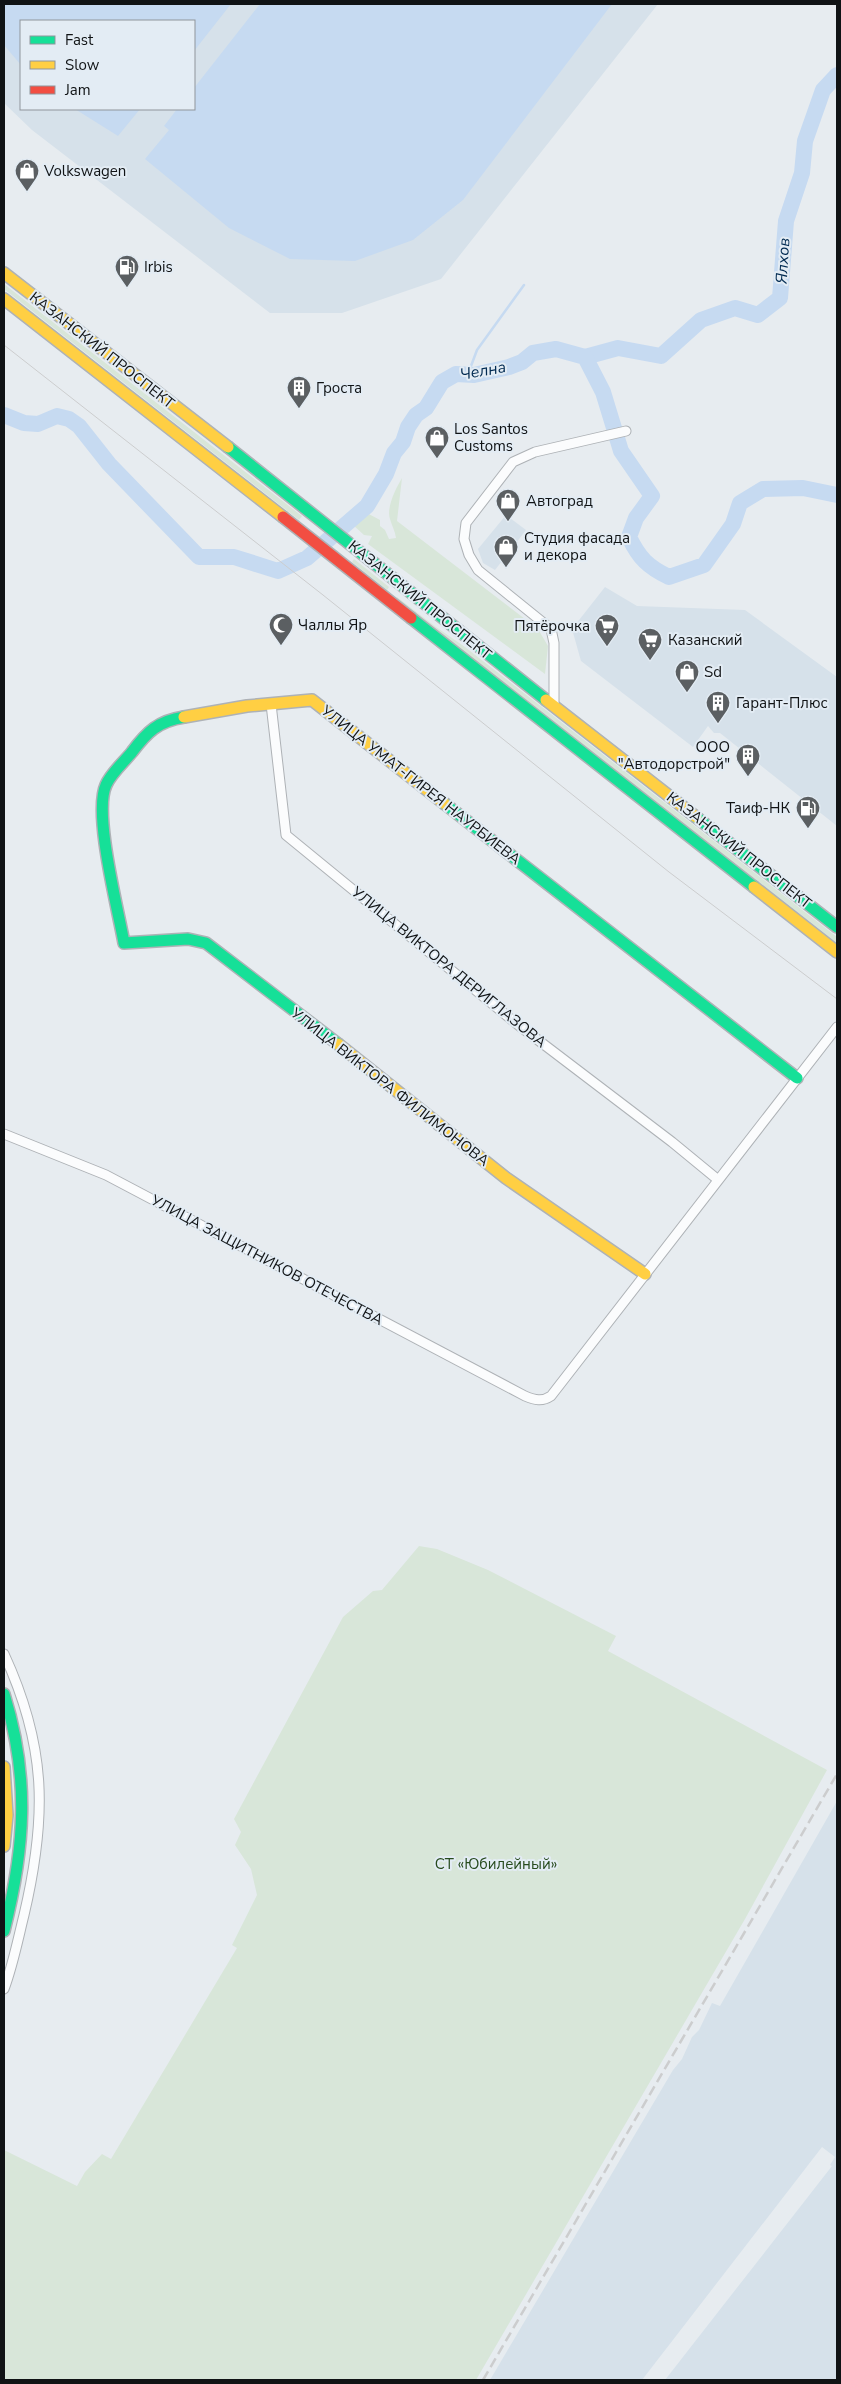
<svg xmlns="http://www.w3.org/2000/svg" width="841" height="2384" viewBox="0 0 841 2384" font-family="'Nunito Sans',sans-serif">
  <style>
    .built { fill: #d6e1ea; fill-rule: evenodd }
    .green { fill: #d8e6d9 }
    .water { fill: #c6daf1 }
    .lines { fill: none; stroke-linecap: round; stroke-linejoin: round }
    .stream { stroke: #c6daf1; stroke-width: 2.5 }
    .river { stroke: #c6daf1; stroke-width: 16 }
    .street-casing { stroke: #aeb2b6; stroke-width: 11 }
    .fast-casing { stroke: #aeb2b6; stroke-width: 14 }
    .slow-casing { stroke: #aeb2b6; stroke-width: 14 }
    .jam-casing { stroke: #aeb2b6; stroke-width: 14 }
    .street { stroke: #fbfcfd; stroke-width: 9 }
    .fast { stroke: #16e098; stroke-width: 11 }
    .slow { stroke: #ffcf43; stroke-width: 11 }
    .jam { stroke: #f24e42; stroke-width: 11 }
    .tram { stroke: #cccdce; stroke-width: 1 }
    .rail { stroke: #cccdce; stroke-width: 2.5; stroke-dasharray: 10 5; stroke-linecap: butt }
    .labels { text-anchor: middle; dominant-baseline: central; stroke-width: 4; stroke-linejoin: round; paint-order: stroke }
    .poi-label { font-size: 15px; fill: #101315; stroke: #e3ecf4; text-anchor: start }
    .street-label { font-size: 15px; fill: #101315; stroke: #e3ecf4 }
    .park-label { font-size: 15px; fill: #274b1e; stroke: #e3ecf4 }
    .water-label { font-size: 16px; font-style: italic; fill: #022b52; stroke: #e3ecf4 }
  </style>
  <rect width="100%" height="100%" fill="#e7ecf0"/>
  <g class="built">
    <path d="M4,4H658L441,279L342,313H270L32,130L4,103ZM21,21H194V109H21Z"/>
    <path d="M506,515L526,530L495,570L483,563L478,549Z"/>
    <path d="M605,587L637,606L745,610L837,677V826L720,733H714L708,726L693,747L581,661L572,629Z"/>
    <path d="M837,1801V2380H665L832,2166L830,2165L835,2157L822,2147L642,2380H490L673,2070L682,2059L692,2037L699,2030L712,2003L720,2006Z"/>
  </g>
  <g class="green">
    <path d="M4,284L302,516L299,520L4,289Z"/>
    <path d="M402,478L397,521L538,629L548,646L545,674L368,544L372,536L364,535L352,524L365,512L380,520V526L385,530L389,539L396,538C395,531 392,526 390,519C386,508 396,488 402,478Z"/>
    <path d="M354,559L389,587L387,590L352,562Z"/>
    <path d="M397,597L436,627L465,647L837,937V943L396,598Z"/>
    <path d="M419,1546L437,1549L488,1570L616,1636L608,1651L827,1770L745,1919L476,2380H4V2150L77,2186L85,2172L102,2154L111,2159L237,1948L232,1945L257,1895L251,1869L235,1845L241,1832L234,1819L343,1617L373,1591L382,1590Z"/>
  </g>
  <g class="water">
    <path d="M4,4H231L194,51V21H21V65L4,45Z"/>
    <path d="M260,4H612L463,200L413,240L355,261L290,259L229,228L145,159L169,130L164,126L177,109H194V88Z"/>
    <path d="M75,109H140L118,136Z"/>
  </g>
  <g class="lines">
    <path class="stream" d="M468,374L477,350L524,285"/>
    <g class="river">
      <path d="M585,357L618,348L661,356L701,320L735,308L758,315L780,298L786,221L802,173L805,141L823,90L837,75"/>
      <path d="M4,415L24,423L38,424L57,416L69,419L79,426L109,464L199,557H234L278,571L307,558L367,506L386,474L394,453L403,442L408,427L416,415L426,408L442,382L456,374L474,375L509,367L522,362L533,353L556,349L585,357L603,392L621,451L652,496L636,518L629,537C639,558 648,567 669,577L704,565L733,524L740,503L763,489L803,488L837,495"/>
    </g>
    <defs>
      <g id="street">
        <path d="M271,704L286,835L517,1024L672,1142L717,1179"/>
        <path d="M554,705V643L551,629L478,570L469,555L464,539L466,523L513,462L535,452L626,431"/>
        <path d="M4,1134L106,1175L525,1396C535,1400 542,1402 551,1396L837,1027"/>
        <path d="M4,1654C47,1747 47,1817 24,1915C18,1939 13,1965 4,1989"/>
      </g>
      <g id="fast">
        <path d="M228,447L546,700"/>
        <path d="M411,618L754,887"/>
        <path d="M184,717C158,721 147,732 132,752C124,762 111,773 106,785C93,813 118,909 124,943L188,939L206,943L338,1044"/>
        <path d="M445,804L797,1078"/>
        <path d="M696,817L837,927"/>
        <path d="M4,1694C30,1777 25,1848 4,1931"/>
      </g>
      <g id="slow">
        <path d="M4,273L228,447"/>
        <path d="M4,299L283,517"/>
        <path d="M546,700L696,817"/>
        <path d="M184,717L247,706L312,700L445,804"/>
        <path d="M754,887L837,952"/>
        <path d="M338,1044L506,1178L645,1274"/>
        <path d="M4,1767L7,1815L4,1846"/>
      </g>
      <path id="jam" d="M283,517L411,618"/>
    </defs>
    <use href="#street" class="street-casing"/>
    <use href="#fast" class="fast-casing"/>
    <use href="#slow" class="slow-casing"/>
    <use href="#jam" class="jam-casing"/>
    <use href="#street" class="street"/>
    <use href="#fast" class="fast"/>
    <use href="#slow" class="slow"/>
    <use href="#jam" class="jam"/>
    <path class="tram" d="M4,345L323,595L669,872L837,999"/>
    <path class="rail" d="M483,2380L837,1774"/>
  </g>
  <defs>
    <symbol id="shop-pin" viewBox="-11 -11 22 30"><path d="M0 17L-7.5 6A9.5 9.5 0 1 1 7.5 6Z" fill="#5b5f62" stroke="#e3ecf4"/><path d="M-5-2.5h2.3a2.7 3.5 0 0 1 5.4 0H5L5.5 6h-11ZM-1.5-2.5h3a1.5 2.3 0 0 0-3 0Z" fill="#fff"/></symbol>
    <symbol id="fuel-pin" viewBox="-11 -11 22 30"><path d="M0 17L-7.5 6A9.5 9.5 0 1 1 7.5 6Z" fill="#5b5f62" stroke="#e3ecf4"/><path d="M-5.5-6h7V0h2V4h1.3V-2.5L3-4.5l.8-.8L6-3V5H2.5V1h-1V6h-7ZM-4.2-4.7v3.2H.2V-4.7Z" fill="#fff"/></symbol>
    <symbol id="building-pin" viewBox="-11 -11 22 30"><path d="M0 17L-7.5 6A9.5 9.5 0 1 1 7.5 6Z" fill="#5b5f62" stroke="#e3ecf4"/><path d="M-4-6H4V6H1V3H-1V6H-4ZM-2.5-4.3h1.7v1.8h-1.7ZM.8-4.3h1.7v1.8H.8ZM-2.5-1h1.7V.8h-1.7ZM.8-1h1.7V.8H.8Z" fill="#fff"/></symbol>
    <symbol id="mosque-pin" viewBox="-11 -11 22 30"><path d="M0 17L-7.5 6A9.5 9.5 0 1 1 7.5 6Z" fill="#5b5f62" stroke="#e3ecf4"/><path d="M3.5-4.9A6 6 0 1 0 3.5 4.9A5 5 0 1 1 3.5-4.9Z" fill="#fff"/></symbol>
    <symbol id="supermarket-pin" viewBox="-11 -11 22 30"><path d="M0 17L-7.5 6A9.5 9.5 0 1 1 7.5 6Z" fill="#5b5f62" stroke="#e3ecf4"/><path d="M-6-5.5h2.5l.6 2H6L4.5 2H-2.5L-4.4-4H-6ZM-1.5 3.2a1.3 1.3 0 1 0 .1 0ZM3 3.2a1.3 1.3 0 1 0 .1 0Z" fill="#fff"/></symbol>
  </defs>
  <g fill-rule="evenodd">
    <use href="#shop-pin" x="13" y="157" width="28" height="38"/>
    <use href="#fuel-pin" x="113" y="253" width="28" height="38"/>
    <use href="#building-pin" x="285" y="374" width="28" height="38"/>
    <use href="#shop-pin" x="423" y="424" width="28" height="38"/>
    <use href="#shop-pin" x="494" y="487" width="28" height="38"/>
    <use href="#shop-pin" x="492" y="533" width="28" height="38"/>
    <use href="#mosque-pin" x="267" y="611" width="28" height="38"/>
    <use href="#supermarket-pin" x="593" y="612" width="28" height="38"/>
    <use href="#supermarket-pin" x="636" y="626" width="28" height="38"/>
    <use href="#shop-pin" x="673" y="658" width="28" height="38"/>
    <use href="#building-pin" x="704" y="689" width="28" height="38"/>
    <use href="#building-pin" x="734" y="742" width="28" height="38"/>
    <use href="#fuel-pin" x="794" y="794" width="28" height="38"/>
  </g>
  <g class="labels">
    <g class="poi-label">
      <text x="44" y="171">Volkswagen</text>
      <text x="144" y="267">Irbis</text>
      <text x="316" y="388">Гроста</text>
      <text x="454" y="429">Los Santos<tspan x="454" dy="17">Customs</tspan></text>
      <text x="526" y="501">Автоград</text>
      <text x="524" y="538">Студия фасада<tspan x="524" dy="17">и декора</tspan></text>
      <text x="298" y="625">Чаллы Яр</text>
      <text x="590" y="626" text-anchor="end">Пятёрочка</text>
      <text x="668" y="640">Казанский</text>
      <text x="704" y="672">Sd</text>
      <text x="736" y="703">Гарант-Плюс</text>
      <text x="730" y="747" text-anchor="end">ООО<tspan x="730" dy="17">"Автодорстрой"</tspan></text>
      <text x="790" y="808" text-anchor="end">Таиф-НК</text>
    </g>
    <g class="street-label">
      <text transform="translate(102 350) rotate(38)">КАЗАНСКИЙ ПРОСПЕКТ</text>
      <text transform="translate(420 600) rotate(39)">КАЗАНСКИЙ ПРОСПЕКТ</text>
      <text transform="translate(421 785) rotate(38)">УЛИЦА УМАТ-ГИРЕЯ НАУРБИЕВА</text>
      <text transform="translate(739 850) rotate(38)">КАЗАНСКИЙ ПРОСПЕКТ</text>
      <text transform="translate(449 967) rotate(39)">УЛИЦА ВИКТОРА ДЕРИГЛАЗОВА</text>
      <text transform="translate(390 1087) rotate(38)">УЛИЦА ВИКТОРА ФИЛИМОНОВА</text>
      <text transform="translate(267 1260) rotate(28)">УЛИЦА ЗАЩИТНИКОВ ОТЕЧЕСТВА</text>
    </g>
    <g class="park-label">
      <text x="496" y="1864">СТ «Юбилейный»</text>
    </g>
    <g class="water-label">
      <text transform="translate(783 261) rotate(-86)">Ялхов</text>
      <text transform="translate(483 371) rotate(-10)">Челна</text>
    </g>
  </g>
  <rect width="841" height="2384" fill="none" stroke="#101315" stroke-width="10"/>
  <rect x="20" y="20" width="175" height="90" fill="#e3ecf4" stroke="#8f959b"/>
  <rect x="30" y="36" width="25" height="8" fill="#16e098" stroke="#8f959b"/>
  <text x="65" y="45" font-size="15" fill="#101315">Fast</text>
  <rect x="30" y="61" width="25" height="8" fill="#ffcf43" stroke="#8f959b"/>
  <text x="65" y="70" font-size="15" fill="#101315">Slow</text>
  <rect x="30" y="86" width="25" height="8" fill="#f24e42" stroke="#8f959b"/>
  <text x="65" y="95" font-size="15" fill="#101315">Jam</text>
</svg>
